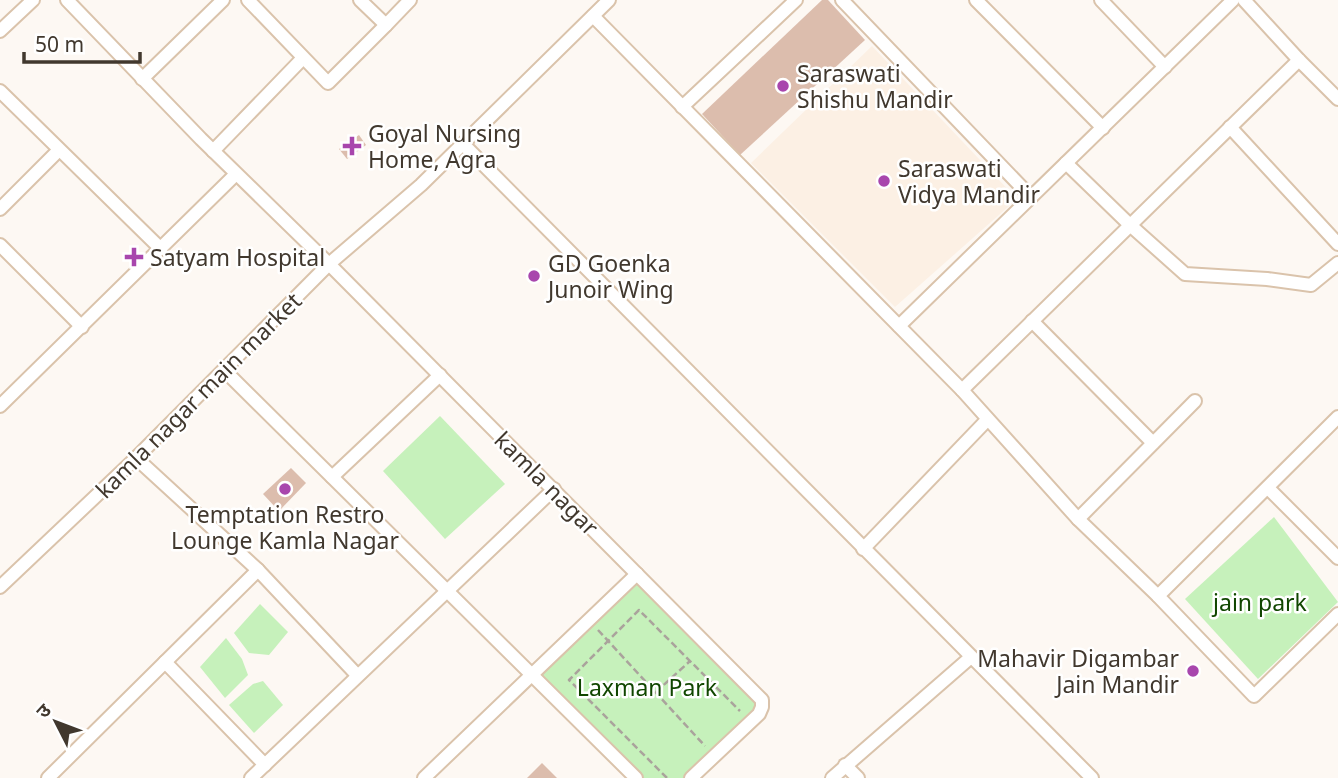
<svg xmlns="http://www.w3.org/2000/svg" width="1338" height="778" viewBox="0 0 1338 778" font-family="'Noto Sans','Noto Sans Devanagari',sans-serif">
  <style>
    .built { fill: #fcf0e4 }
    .green { fill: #c6f1bb }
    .building { fill: #dcbdad }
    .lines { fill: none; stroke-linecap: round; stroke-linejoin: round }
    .minor-casing { stroke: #dac3ab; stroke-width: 16 }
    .path { stroke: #aaa39c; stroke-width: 2.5; stroke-dasharray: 7 3.5; stroke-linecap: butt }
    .minor { stroke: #fff; stroke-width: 12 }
    .poi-dot { fill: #a846ad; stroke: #fff; stroke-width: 2.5 }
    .labels { text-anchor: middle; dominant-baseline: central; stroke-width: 5; stroke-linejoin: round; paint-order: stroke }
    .poi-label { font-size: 23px; fill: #41382e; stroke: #fff; text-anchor: start }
    .street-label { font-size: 23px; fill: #41382e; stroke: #fff }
    .park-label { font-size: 23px; fill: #114700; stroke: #fff }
  </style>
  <rect width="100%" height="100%" fill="#fdf8f3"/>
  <path class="built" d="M872,46L1017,199L895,307L751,163Z"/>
  <g class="green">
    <path d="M440,416L505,484L445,539L383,471Z"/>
    <path d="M1274,517L1338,602L1258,679L1185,599Z"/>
    <path d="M637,574L762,700L688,778H636L533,674Z"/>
    <path d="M260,604L288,632L269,655L249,653L234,633Z"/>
    <path d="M226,638L242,659L248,675L225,698L200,667Z"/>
    <path d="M263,681L283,705L254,733L229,705L253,684Z"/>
  </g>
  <g class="building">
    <path d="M822,0H828L865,40L740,155L702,114Z"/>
    <path d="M359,135L366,145L347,159L339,149Z"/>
    <path d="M291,468L306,483L279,511L263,494Z"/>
    <path d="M542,763L557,778H527Z"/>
  </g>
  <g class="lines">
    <defs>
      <g id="minor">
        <path d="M67,0L201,139L329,264L762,700V707L759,714L691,778"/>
        <path d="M248,0L328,83L386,25"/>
        <path d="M360,0L386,25L410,0"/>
        <path d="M842,0L1031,197"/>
        <path d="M976,0L1103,128"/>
        <path d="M1101,0L1165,67"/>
        <path d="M1244,0L1299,60L1338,99"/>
        <path d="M593,16L962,390L1078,519L1158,596"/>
        <path d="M0,31L33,0"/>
        <path d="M142,79L223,0"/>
        <path d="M0,91L161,249"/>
        <path d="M682,107L796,0"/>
        <path d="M1230,127L1338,244"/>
        <path d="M463,144L1092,778"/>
        <path d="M213,151L303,58"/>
        <path d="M1066,163L1130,225L1185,274L1267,279L1311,285L1338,263"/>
        <path d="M0,209L59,150"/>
        <path d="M0,245L82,327"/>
        <path d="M1032,321L1153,443"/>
        <path d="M899,326L1233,0"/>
        <path d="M224,370L636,778"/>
        <path d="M962,390L1299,60"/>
        <path d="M0,406L236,174"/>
        <path d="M1338,417L1158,596L1254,696L1338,614"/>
        <path d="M136,458L258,570L357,675"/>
        <path d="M332,477L440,375"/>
        <path d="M1268,488L1338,558"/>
        <path d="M1078,519L1195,401"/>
        <path d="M863,549L987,420"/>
        <path d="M0,587L136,458L329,264L421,185L609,0"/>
        <path d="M165,662L265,765"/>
        <path d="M845,765L858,778"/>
        <path d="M48,778L258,570"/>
        <path d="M251,778L554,489"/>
        <path d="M424,778L637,574"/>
        <path d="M832,778L971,657"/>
      </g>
    </defs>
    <use href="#minor" class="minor-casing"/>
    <g class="path">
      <path d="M598,630L705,746"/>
      <path d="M656,692L690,661"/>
      <path d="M667,778L569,680L639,610L740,711"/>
    </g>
    <use href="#minor" class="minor"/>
  </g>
  <g class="poi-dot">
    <circle cx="783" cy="86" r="7"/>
    <path d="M348.5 135.5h7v7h7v7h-7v7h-7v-7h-7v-7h7z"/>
    <circle cx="884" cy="181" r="7"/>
    <path d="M130.5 246.5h7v7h7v7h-7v7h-7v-7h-7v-7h7z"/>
    <circle cx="534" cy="276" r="7"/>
    <circle cx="285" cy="489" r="7"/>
    <circle cx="1193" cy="671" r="7"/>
  </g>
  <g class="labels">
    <g class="poi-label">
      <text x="797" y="73">Saraswati<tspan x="797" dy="26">Shishu Mandir</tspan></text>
      <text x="368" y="133">Goyal Nursing<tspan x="368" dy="26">Home, Agra</tspan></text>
      <text x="898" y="168">Saraswati<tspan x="898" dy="26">Vidya Mandir</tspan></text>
      <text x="150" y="257">Satyam Hospital</text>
      <text x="548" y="263">GD Goenka<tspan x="548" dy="26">Junoir Wing</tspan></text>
      <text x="285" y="514" text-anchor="middle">Temptation Restro<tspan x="285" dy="26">Lounge Kamla Nagar</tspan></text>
      <text x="1179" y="658" text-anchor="end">Mahavir Digambar<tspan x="1179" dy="26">Jain Mandir</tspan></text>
    </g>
    <g class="street-label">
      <text transform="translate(198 395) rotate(-45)">kamla nagar main market</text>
      <text transform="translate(547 483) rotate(45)">kamla nagar</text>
    </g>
    <g class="park-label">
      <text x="1260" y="602">jain park</text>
      <text x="647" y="687">Laxman Park</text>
    </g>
  </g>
  <g transform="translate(56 722) rotate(312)" stroke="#ffffff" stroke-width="5" paint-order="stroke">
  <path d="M0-5L12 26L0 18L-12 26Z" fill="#41382e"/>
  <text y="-10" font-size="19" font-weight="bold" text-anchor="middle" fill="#41382e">उ</text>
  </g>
  <path d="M24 52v10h116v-10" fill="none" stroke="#41382e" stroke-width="3.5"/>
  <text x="35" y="52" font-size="21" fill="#41382e" stroke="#ffffff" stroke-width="5" paint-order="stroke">50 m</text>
</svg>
